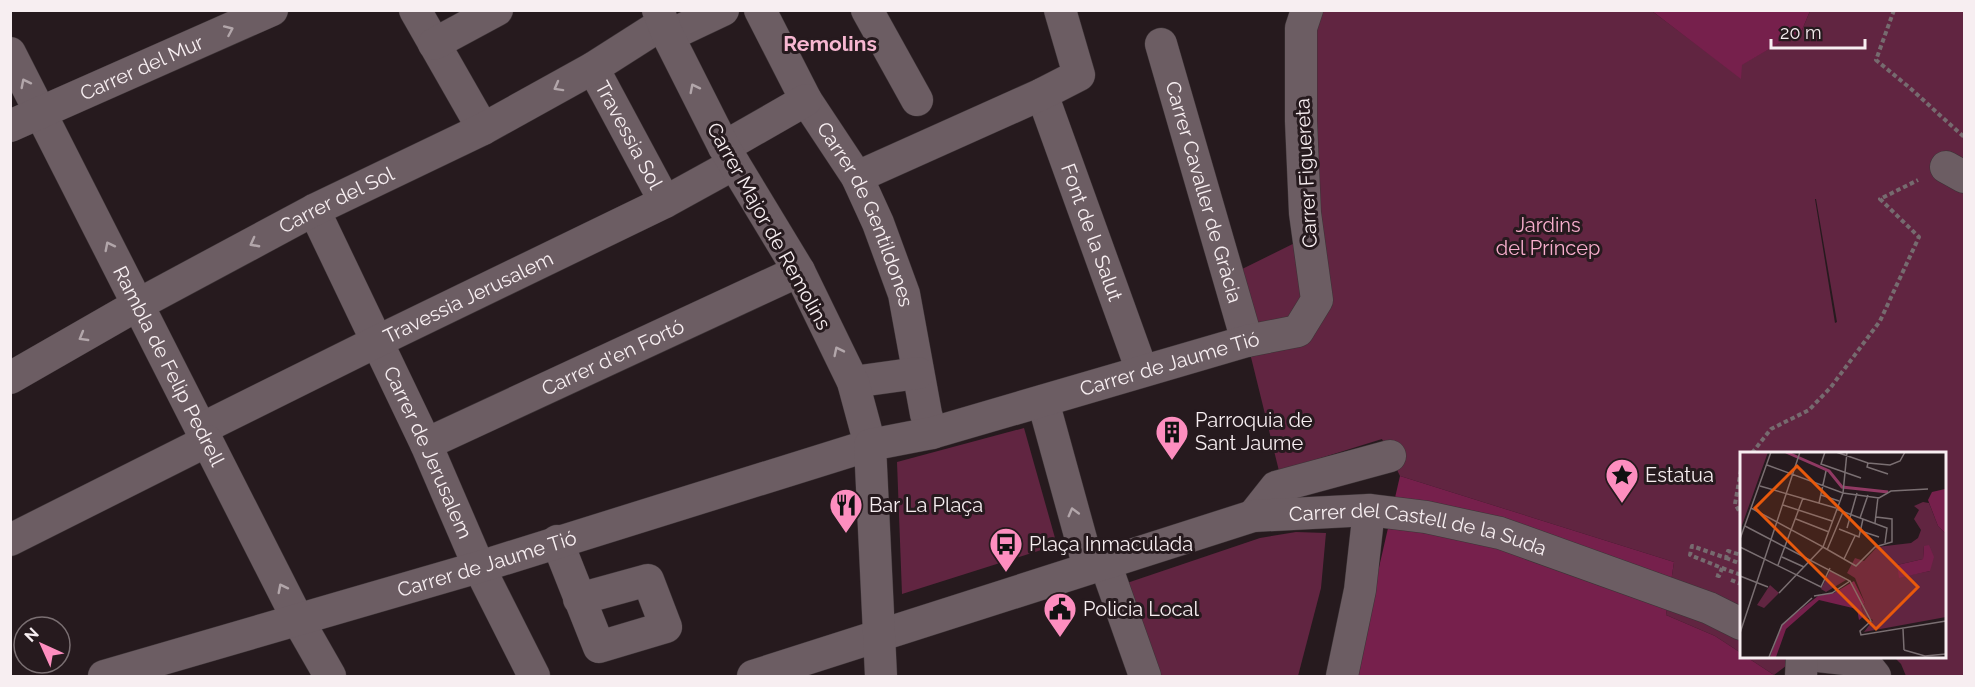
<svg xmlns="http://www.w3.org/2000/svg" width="1975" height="687" viewBox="0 0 1975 687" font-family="Raleway,sans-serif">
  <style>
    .green { fill: #612541; fill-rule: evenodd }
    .forest { fill: #76204c }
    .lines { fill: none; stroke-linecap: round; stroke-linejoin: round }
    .minor-casing { stroke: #3d3437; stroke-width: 33 }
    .path { stroke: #766b6f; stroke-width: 4; stroke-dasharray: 4.5 3; stroke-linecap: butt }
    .minor { stroke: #6c5d63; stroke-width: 32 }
    .oneway { stroke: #b2a6aa }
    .labels { text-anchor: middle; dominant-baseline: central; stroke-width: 6; stroke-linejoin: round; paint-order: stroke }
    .street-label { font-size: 20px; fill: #f7eef1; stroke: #261a1e }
    .park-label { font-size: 20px; fill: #f9afce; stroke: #261a1e }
    .poi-label { font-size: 20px; fill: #f7eef1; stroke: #261a1e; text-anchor: start }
    .neighbourhood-label { font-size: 21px; font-weight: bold; fill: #f7b7d1; stroke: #261a1e }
    .inset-river { fill: none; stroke: #903963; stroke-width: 3 }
    .inset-road { fill: none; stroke: #7a6f72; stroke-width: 1.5 }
    .view { fill: #e8590c; fill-opacity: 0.15; stroke: #e8590c; stroke-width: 3 }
    .inset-edge { fill: none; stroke: #f7eef1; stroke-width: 3 }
  </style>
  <rect width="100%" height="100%" fill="#261a1e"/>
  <g class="green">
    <path d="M1317,11H1652L1741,78V65L1802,30L1810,11H1964V676H1906L1901,664L1893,656H1944V453H1741V653L1715,636L1666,615L1674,562L1400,476L1382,439L1279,471L1247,341L1228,276L1323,229L1313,153ZM1816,199L1837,322L1835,323L1815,199Z"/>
    <path d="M1024,428L1057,545L902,594L897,462Z"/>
    <path d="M1296,532L1326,533L1321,588L1298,676H1155L1124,584L1260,538Z"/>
    <path d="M1745,656H1799L1774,675Z"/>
  </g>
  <g class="forest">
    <path d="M1652,11H1810L1802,30L1742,65L1741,79Z"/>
    <path d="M1400,476L1674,562L1666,615L1715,636L1741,653V656H1745L1774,675V676H1354Z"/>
  </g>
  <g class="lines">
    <defs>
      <g id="minor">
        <path d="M415,10L483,129"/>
        <path id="s1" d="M760,10L806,100L857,177L878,223L904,294L926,414L932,433"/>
        <path d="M867,10L917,100"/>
        <path d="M668,36L723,10"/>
        <path d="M434,44L497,10"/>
        <path id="s2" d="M1161,44L1247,341"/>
        <path id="s3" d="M10,53L298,620L330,676"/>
        <path id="s4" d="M593,68L665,202"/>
        <path id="s5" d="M1042,94L1142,371"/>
        <path id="s6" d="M10,126L272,10"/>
        <path d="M724,147L806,100"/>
        <path d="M1946,167L1964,177"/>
        <path d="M857,177L1042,94L1079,75L1060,10"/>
        <path id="s7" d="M314,210L426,444L479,567L534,676"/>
        <path id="s8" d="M10,378L139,304L314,210L483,129L593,68L662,24"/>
        <path d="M853,382L918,373"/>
        <path d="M1043,401L1089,568"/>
        <path id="s9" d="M201,429L376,342L665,202L734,164"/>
        <path id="s10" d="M426,444L799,271"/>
        <path d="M1253,516L1276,487L1390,456"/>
        <path d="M10,540L207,441"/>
        <path d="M557,541L599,647L666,627L648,580L579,599"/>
        <path d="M1105,563L1145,676"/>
        <path d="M1818,656L1863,661L1875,676"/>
        <path id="s11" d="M104,676L479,567L870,445L853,382L799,271L724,147L668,36L658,10"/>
        <path id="s12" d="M753,676L1253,516L1369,510L1426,517L1500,533L1709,608L1741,624"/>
        <path id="s13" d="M881,676L870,445L932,433L1247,341L1298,331L1317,300L1305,213L1301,121V28L1307,10"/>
        <path d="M1342,676L1360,590L1369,510"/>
        <path d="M1801,676L1802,656"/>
      </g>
    </defs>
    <use href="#minor" class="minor-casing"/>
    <g class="path">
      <path d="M1894,10L1876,60L1910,88L1964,137"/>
      <path d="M1752,453L1771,429L1809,410L1831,387L1880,321L1919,237L1880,199L1918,180"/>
      <path d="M1741,470L1735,504L1741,514"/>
      <path d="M1726,558L1741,564"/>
      <path d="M1722,568L1741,575"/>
      <path d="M1716,575L1719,576L1722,568L1690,555L1692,546L1726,558L1728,551L1741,555"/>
      <path d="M1731,580L1741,584"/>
    </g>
    <use href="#minor" class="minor"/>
  </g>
  <defs><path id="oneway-chevron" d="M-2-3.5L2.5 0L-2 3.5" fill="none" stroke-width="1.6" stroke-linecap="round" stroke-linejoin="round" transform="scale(1.5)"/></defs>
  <g class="oneway">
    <use href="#oneway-chevron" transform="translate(229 30) rotate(-24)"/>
    <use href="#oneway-chevron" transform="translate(25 83) rotate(-117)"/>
    <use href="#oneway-chevron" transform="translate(558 87) rotate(151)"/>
    <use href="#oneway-chevron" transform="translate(694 88) rotate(-117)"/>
    <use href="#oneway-chevron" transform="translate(254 243) rotate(152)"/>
    <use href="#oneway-chevron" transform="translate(109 246) rotate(-117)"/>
    <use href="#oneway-chevron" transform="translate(83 337) rotate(150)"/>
    <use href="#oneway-chevron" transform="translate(838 351) rotate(-116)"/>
    <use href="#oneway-chevron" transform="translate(1073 512) rotate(-105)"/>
    <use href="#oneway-chevron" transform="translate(282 588) rotate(-117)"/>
  </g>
  <defs>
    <symbol id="building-pin" viewBox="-11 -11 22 30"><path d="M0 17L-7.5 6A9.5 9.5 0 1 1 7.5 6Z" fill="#fd8ebf" stroke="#261a1e"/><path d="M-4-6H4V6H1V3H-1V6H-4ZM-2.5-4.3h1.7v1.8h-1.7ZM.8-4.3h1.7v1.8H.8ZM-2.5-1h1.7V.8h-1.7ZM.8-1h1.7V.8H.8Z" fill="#111"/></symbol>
    <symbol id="sight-pin" viewBox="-11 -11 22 30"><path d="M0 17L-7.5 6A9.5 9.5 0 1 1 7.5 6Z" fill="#fd8ebf" stroke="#261a1e"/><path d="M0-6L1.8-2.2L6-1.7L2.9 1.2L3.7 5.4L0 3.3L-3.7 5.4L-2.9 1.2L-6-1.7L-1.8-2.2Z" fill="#111"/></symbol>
    <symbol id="restaurant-pin" viewBox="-11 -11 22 30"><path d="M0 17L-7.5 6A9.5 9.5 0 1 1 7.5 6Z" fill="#fd8ebf" stroke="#261a1e"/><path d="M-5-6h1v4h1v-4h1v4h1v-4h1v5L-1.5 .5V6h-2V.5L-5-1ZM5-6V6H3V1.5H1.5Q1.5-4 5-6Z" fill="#111"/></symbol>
    <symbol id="bus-pin" viewBox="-11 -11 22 30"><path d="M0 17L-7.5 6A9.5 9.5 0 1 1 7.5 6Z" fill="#fd8ebf" stroke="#261a1e"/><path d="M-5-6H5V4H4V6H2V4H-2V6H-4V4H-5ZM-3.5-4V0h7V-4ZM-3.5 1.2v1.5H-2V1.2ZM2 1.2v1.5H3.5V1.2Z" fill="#111"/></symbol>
    <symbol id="civic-pin" viewBox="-11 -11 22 30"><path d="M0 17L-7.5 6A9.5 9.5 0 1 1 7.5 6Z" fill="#fd8ebf" stroke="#261a1e"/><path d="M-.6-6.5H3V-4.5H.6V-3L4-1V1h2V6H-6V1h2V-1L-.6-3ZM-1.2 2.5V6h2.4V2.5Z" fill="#111"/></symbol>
  </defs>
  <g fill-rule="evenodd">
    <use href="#building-pin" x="1153" y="413" width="38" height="52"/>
    <use href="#sight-pin" x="1603" y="456" width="38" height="52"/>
    <use href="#restaurant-pin" x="827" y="486" width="38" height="52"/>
    <use href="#bus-pin" x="987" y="525" width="38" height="52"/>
    <use href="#civic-pin" x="1041" y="590" width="38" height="52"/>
  </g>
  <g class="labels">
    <g class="street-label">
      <text stroke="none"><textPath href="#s6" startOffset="144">Carrer del Mur</textPath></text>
      <text stroke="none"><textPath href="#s4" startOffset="76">Travessia Sol</textPath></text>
      <text transform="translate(1306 173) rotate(-93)">Carrer Figuereta</text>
      <text stroke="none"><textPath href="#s2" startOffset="154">Carrer Cavaller de Gràcia</textPath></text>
      <text stroke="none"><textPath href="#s8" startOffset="372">Carrer del Sol</textPath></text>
      <text stroke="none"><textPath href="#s1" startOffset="231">Carrer de Gentildones</textPath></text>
      <text transform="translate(769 226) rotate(61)">Carrer Major de Remolins</text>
      <text stroke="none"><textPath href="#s5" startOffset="147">Font de la Salut</textPath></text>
      <text stroke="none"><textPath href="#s9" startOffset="298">Travessia Jerusalem</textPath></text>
      <text stroke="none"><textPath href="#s10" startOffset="206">Carrer d'en Fortó</textPath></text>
      <text stroke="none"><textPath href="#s3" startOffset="351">Rambla de Felip Pedrell</textPath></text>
      <text stroke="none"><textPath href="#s13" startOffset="542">Carrer de Jaume Tió</textPath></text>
      <text stroke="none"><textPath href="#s7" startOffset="268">Carrer de Jerusalem</textPath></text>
      <text stroke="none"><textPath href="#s12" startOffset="692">Carrer del Castell de la Suda</textPath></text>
      <text stroke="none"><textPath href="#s11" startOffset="399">Carrer de Jaume Tió</textPath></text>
    </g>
    <g class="park-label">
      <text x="1548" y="225">Jardins<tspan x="1548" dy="23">del Príncep</tspan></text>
    </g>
    <g class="poi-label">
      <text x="1195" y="420">Parroquia de<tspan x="1195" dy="23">Sant Jaume</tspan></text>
      <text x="1645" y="475">Estatua</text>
      <text x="869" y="505">Bar La Plaça</text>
      <text x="1029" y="544">Plaça Inmaculada</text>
      <text x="1083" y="609">Policia Local</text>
    </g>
    <g class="neighbourhood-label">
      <text x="830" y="43">Remolins</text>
    </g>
  </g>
  <g transform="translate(1740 452)">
    <rect width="206" height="206" fill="#261a1e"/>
    <path d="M0,0H28L0,79ZM183,50L189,51L198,74L205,81L206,165L124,180L133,168L124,164L121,154L125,151L115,126L107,121L115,106L124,109L137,95L171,91L178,86L181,78L174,67L179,58L174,54ZM184,94L190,119L160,125L157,113L183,107ZM90,119L106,128L86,140L81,137ZM30,133L39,141L24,156L17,153Z" fill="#612541" fill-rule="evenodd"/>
    <path d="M205,37H206L205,81L198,74L188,48L192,40ZM189,93L194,105L190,119L159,126L157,113L183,107L184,94ZM114,129L125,151L121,154L124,164L119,168L117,157L79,148L46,177L36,205H30L42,173L56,161L78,144L94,141Z" fill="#76204c"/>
    <path class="inset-river" d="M46,0L89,19L102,35L148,40"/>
    <path class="inset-road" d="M85,0L81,12L121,26M96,0L128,11L150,13L160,9L165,0M128,11L127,15L148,22M27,13L103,41L139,46L151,39L188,37M20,34L96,56M81,43L99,49M79,51L86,19M43,53L92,69M11,56L83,95L103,41L107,0M96,57L147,76L145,91M120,66L128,43M56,67L89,80M135,71L138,45M5,74L110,129L131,169L120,179L121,183L206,169M107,76L117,41M99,77L119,85L123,67M121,79L139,85M0,87L31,0M0,95L81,135L90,116M87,98L103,60M42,105L64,115M104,107L115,84M38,113L63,46M0,124L28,135M39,141L83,95L116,114L135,95L152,90V67L136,65M74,144L92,141L110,129M163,177L164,198M0,181L60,0M164,198L185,204L206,202M29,205L42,173L72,146"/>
    <path class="view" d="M57,14L178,135L136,177L15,56Z"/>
    <rect width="206" height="206" class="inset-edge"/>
  </g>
  <rect width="1975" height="687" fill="none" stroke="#f7eef1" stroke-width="24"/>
  <g transform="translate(42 645) rotate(315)"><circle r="28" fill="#261a1e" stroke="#7a6f72" stroke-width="1.5"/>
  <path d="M0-4.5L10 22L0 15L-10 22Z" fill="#fd8ebf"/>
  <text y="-9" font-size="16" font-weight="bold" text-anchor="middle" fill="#f7eef1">N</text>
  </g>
  <path d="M1771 39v9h94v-9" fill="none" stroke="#f7eef1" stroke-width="3"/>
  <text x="1780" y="39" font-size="18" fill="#f7eef1" stroke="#261a1e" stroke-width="4.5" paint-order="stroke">20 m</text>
</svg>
